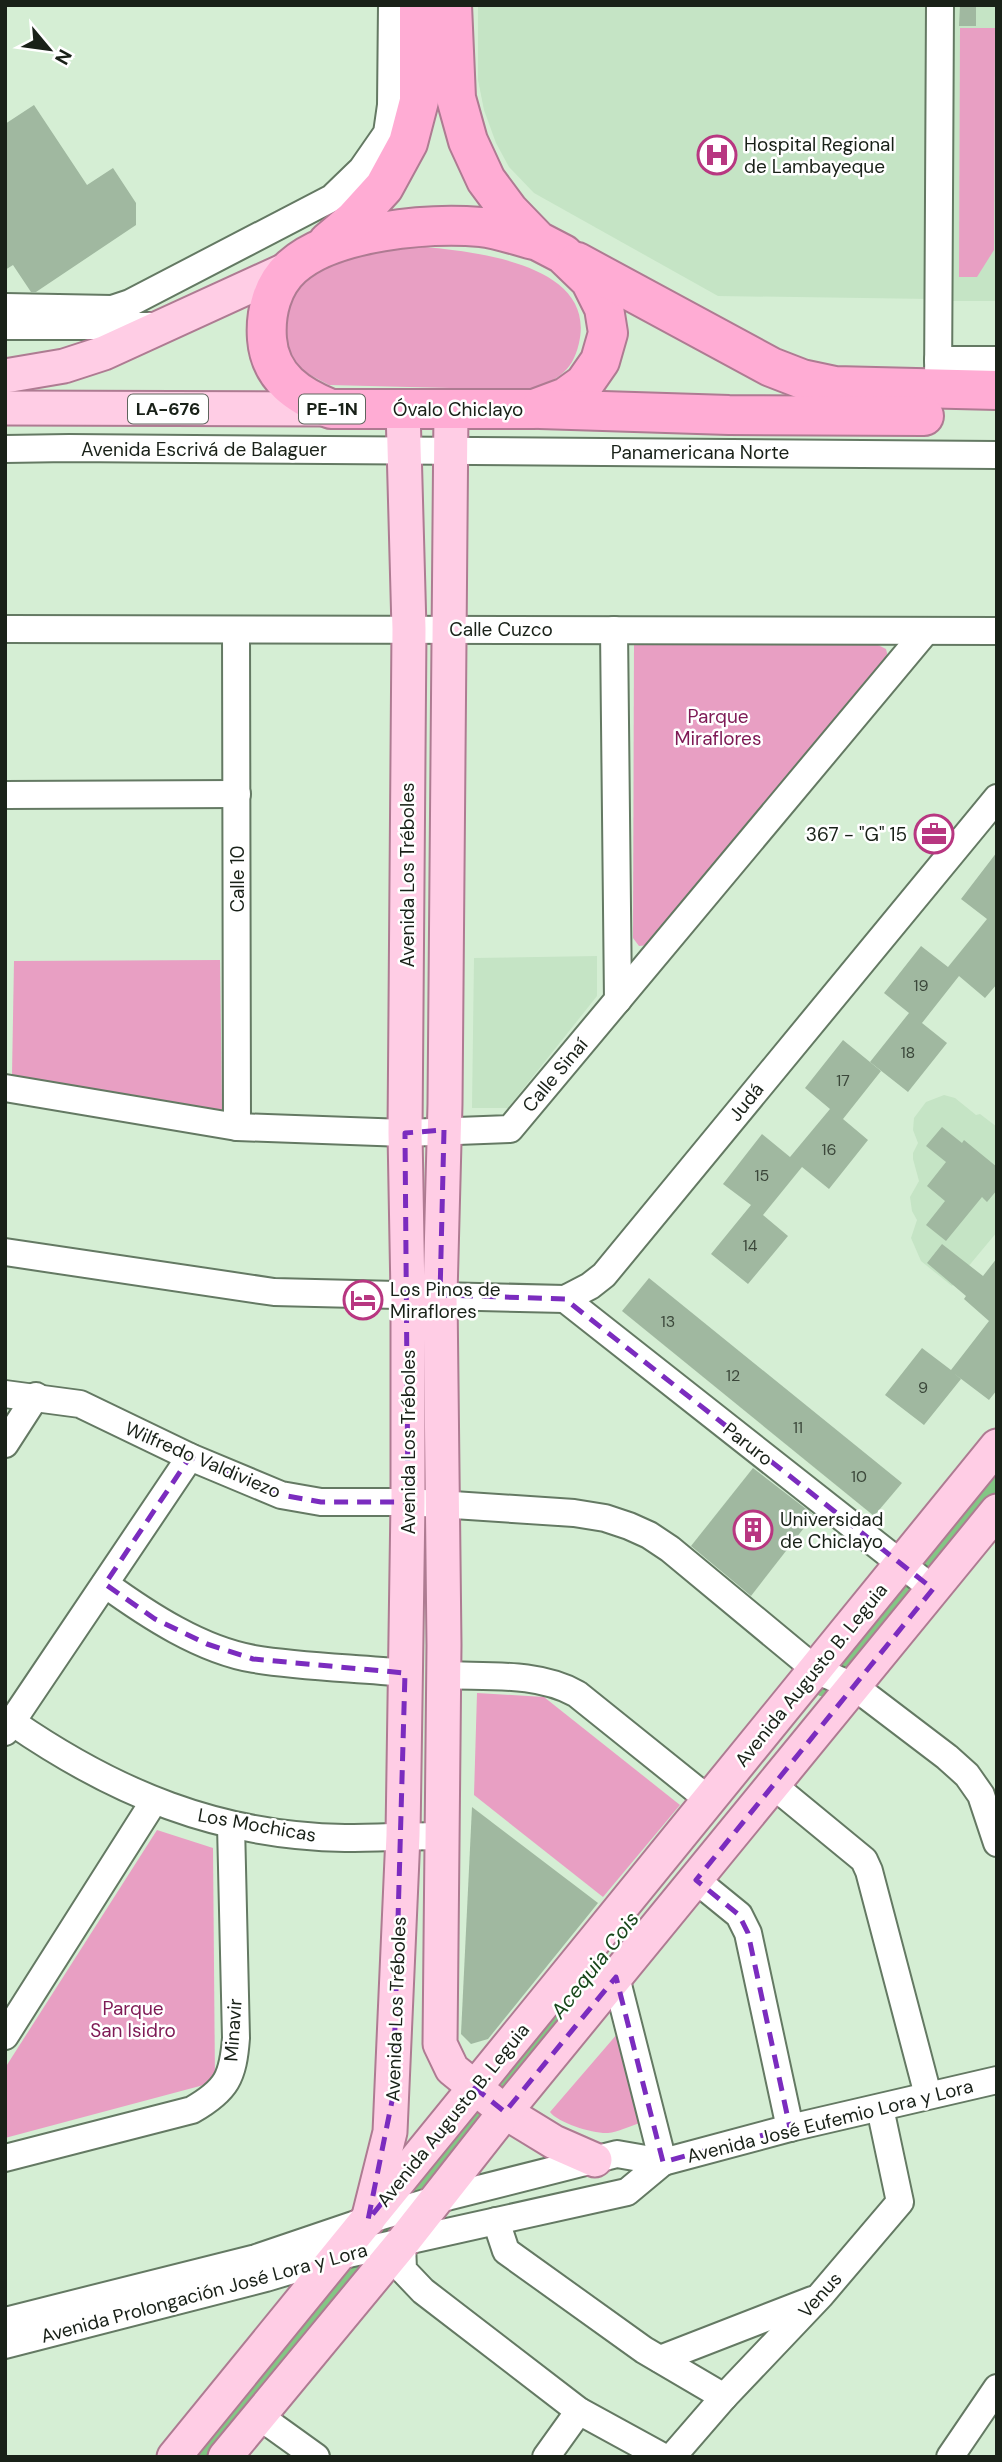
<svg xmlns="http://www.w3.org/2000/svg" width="1002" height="2462" viewBox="0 0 1002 2462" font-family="'DM Sans',sans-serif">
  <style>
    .built { fill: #c5e4c5 }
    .green { fill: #e89fc3 }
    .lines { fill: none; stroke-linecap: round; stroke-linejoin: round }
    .canal { stroke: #83c684; stroke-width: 21 }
    .building { fill: #a0b8a0 }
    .minor-casing { stroke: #647963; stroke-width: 30 }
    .major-casing { stroke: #ae7b92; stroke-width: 37 }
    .highway-casing { stroke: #ae7b92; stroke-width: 42 }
    .minor { stroke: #fff; stroke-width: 26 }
    .major { stroke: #ffcde5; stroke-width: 33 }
    .highway { stroke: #ffacd4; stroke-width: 38 }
    .marked { fill: none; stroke: #7b2cbf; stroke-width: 5; stroke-dasharray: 14 9; stroke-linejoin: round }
    .labels { text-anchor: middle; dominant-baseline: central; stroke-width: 5; stroke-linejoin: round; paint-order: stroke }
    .number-label { font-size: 16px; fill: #3b473a }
    .shield { fill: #fff; stroke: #5e645d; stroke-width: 2 }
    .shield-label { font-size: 18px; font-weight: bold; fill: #192118 }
    .poi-label { font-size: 19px; fill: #192118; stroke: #fff; text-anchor: start }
    .street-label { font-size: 19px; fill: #192118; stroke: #fff }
    .park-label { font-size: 19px; fill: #7e1a55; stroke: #fff }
    .water-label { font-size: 21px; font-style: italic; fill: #18471b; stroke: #fff }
  </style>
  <rect width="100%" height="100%" fill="#d5eed4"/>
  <g class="built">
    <path d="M478,5H933L931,299L718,296L534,193L509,167L496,143L484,110L478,80Z"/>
    <path d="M954,5H997V301H951Z"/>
    <path d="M597,956V996L508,1108H472L474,958Z"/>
    <path d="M944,1095L955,1098L976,1115L980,1114L997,1127V1232L952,1286L921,1261L911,1238L917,1220L912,1211L910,1197L919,1181L913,1159V1153L918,1143L913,1130L914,1118L926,1102Z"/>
  </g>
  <g class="green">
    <path d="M960,28H995L994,250L977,277H959Z"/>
    <path d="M425,247C476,252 597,264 579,343C572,374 555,381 527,390L329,385L299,369L282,345L283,313L298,284L326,264L376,250Z"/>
    <path d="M639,639L878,645L886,649L888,657L649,945L639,946L633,938L634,644Z"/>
    <path d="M220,960L222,1110L12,1075L14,961Z"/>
    <path d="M477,1693L544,1697L680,1805L603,1897L474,1795Z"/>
    <path d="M157,1830L213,1848L215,2082L5,2138V2068Z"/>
    <path d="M618,2033L640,2123C630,2126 618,2132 608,2133C594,2134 558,2123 550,2112Z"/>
  </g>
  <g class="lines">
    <g class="canal">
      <path d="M823,1686L997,1476"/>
      <path d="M197,2457L444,2157L599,1961"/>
    </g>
  </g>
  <g class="building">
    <path d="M960,5H976V26H959Z"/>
    <path d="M34,105L87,185L113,168L136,203V225L36,292H31L13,265L5,270V124Z"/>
    <path d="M997,852V984L985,998L959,976L922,1023L947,1043L908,1092L870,1062L909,1013L884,993L921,946L948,967L987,919L961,899Z"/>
    <path d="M843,1040L881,1071L843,1119L868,1140L829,1189L802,1167L763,1215L788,1236L748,1284L711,1254L751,1205L723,1184L762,1134L790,1157L830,1109L805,1088Z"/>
    <path d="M942,1127L962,1143L964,1140L997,1167V1190L987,1202L982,1197L946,1241L926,1225L945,1201L927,1186L946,1162L926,1146Z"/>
    <path d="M942,1244L983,1276L997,1258V1390L989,1400L952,1372L961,1379L924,1425L885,1395L922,1348L951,1370L989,1321L964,1299L966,1296L927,1263Z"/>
    <path d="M649,1278L902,1483L874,1516L622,1311Z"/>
    <path d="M753,1468L814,1515L751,1596L691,1546Z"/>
    <path d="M472,1807L598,1903L488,2039L471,2044L461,2034Z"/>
  </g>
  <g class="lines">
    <defs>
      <g id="minor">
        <path d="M5,307L112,309L130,303L332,198L362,169L387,133L391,105L392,5"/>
        <path d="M5,326H157"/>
        <path d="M938,360H997"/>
        <path d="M938,390L940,5"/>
        <path d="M5,449L69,448L997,455"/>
        <path d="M5,629L997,631"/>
        <path d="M236,630L237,1127"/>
        <path d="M614,630L618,1000"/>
        <path d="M5,795L237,794"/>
        <path d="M5,1088L237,1127L405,1133L510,1129L926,631"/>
        <path d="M5,1252L274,1292L565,1299L590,1286L604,1275L997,798"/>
        <path d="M565,1299L933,1589"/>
        <path d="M5,1394L80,1404L190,1457L281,1495L321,1502H408L574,1513L605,1518L629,1526L649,1535L670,1549L816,1670L855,1687L947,1757L967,1775L981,1795L997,1843"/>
        <path d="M5,1444L36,1396"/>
        <path d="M105,1584C148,1615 201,1650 254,1659C302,1667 357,1668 405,1673"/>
        <path d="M444,1675C488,1677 538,1672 577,1694L709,1800"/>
        <path d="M12,1722C115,1793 218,1836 345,1838C377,1838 409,1836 442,1836"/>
        <path d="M5,1732L190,1457"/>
        <path d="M774,1786L864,1860L869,1871L928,2095"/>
        <path d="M696,1880L739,1915L748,1933L790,2128"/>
        <path d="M616,1977L663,2162"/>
        <path d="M5,2036L154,1801"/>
        <path d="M5,2158L192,2110C227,2090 233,2077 236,2038L231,1825"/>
        <path d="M496,2221L506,2251L644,2350L724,2397"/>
        <path d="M402,2243L403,2270L423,2291L579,2411L663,2457"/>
        <path d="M5,2321L256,2258L368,2220L435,2200L617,2154L663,2162L790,2128L997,2080"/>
        <path d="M5,2345L266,2278L339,2256L627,2192L663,2162"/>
        <path d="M660,2359L812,2300"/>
        <path d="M259,2416L316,2457"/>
        <path d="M546,2457L579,2411"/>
        <path d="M672,2457L724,2397L820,2296L900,2202L880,2108"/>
        <path d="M950,2457L997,2388"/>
      </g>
      <g id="major">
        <path d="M5,376L64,366L104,353L292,267"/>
        <path d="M5,408L331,409"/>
        <path d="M451,409L445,1104L440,1295L444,1645L440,2044L452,2069L505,2112L554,2142L595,2160"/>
        <path d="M368,2220L390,2132L403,1835L408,1502V1295L405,1133L409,629L403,409"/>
        <path d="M174,2457L997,1446"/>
        <path d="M225,2457L402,2243L505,2112L997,1511"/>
      </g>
      <g id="highway">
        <path d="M452,5L456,98L468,141L486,180L509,211L538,241L563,254L590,280L604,308L608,333L600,361L584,384L566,397L534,409H331C299,396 270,378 267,339C265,313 272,285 292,267C333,230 429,223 481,227C500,229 520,237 538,241"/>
        <path d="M328,242L354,220L384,187L408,143L419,101V5"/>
        <path d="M577,262L771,367L802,379L835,386L997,390"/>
        <path d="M540,409L729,415L924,416"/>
      </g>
    </defs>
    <use href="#minor" class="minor-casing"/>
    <use href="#major" class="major-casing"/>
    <use href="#highway" class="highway-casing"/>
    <use href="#minor" class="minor"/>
    <use href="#major" class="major"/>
    <use href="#highway" class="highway"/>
  </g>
  <path class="marked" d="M444,1130L440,1295L565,1299L933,1589L696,1880L739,1915L748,1933L790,2128L663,2162L616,1977L505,2112L475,2088L368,2220L393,2096L405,1673L253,1659L207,1644L155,1619L105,1584L190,1457L281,1495L321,1502H408L405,1133Z"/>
  <defs>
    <symbol id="hospital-ring" viewBox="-11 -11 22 22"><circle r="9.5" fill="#fff" stroke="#b83781" stroke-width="1.5"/><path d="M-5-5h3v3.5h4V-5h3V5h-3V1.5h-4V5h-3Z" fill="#b83781"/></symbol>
    <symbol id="office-ring" viewBox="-11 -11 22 22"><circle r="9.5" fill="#fff" stroke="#b83781" stroke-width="1.5"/><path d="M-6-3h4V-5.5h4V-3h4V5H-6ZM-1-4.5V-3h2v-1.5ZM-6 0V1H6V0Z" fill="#b83781"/></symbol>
    <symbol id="hotel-ring" viewBox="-11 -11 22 22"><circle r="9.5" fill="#fff" stroke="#b83781" stroke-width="1.5"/><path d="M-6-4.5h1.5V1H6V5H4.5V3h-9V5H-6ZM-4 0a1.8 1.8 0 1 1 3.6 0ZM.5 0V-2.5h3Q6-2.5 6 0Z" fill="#b83781"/></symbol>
    <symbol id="building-ring" viewBox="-11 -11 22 22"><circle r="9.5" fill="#fff" stroke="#b83781" stroke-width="1.5"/><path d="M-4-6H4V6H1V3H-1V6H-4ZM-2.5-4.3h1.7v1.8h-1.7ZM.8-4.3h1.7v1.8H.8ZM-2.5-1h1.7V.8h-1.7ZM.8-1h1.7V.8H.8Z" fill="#b83781"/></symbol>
  </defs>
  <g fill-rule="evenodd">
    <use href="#hospital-ring" x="695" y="133" width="44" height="44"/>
    <use href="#office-ring" x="912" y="812" width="44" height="44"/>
    <use href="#hotel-ring" x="341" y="1278" width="44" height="44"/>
    <use href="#building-ring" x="731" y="1508" width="44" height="44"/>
  </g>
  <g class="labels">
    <g class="number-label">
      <text x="921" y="985">19</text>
      <text x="908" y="1052">18</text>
      <text x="843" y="1080">17</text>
      <text x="829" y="1149">16</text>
      <text x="762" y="1175">15</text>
      <text x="750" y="1245">14</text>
      <text x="668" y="1321">13</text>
      <text x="733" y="1375">12</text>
      <text x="923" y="1387">9</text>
      <text x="798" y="1427">11</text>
      <text x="859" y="1476">10</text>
    </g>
    <g class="shield">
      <rect x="128" y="394.5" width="80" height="29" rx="5"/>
      <rect x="299" y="394.5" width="66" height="29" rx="5"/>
    </g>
    <g class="shield-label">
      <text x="168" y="409">LA-676</text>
      <text x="332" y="409">PE-1N</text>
    </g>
    <g class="poi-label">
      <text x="744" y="144">Hospital Regional<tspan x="744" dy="22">de Lambayeque</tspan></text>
      <text x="907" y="834" text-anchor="end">367 - "G" 15</text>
      <text x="390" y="1289">Los Pinos de<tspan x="390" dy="22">Miraflores</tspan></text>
      <text x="780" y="1519">Universidad<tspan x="780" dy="22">de Chiclayo</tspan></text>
    </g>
    <g class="street-label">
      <text x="458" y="409">Óvalo Chiclayo</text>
      <text x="204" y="449">Avenida Escrivá de Balaguer</text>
      <text x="700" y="452">Panamericana Norte</text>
      <text x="501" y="629">Calle Cuzco</text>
      <text transform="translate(407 875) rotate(-90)">Avenida Los Tréboles</text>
      <text transform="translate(237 879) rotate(-90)">Calle 10</text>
      <text transform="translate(555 1075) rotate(-50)">Calle Sinaí</text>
      <text transform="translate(746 1102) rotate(-51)">Judá</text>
      <text transform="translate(408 1442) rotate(-90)">Avenida Los Tréboles</text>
      <text transform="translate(748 1444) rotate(38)">Paruro</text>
      <text transform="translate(203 1460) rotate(23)">Wilfredo Valdiviezo</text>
      <text transform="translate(811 1675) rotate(-51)">Avenida Augusto B. Leguia</text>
      <text transform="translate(257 1825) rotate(10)">Los Mochicas</text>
      <text transform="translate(396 2009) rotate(-88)">Avenida Los Tréboles</text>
      <text transform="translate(233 2030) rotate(-86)">Minavir</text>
      <text transform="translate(453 2115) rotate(-51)">Avenida Augusto B. Leguia</text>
      <text transform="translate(830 2121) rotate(-14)">Avenida José Eufemio Lora y Lora</text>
      <text transform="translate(204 2293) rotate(-15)">Avenida Prolongación José Lora y Lora</text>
      <text transform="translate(820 2295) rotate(-48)">Venus</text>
    </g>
    <g class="park-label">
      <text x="718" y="716">Parque<tspan x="718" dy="22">Miraflores</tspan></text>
      <text x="133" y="2008">Parque<tspan x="133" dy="22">San Isidro</tspan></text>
    </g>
    <g class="water-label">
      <text transform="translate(595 1965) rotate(-52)">Acequia Cois</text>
    </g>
  </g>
  <rect width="1002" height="2462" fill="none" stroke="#192118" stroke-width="14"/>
  <g transform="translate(49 49) rotate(119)" stroke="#ffffff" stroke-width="5" paint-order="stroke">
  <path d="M0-5L12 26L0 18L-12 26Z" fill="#192118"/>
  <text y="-10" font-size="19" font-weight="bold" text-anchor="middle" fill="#192118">N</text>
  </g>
</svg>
